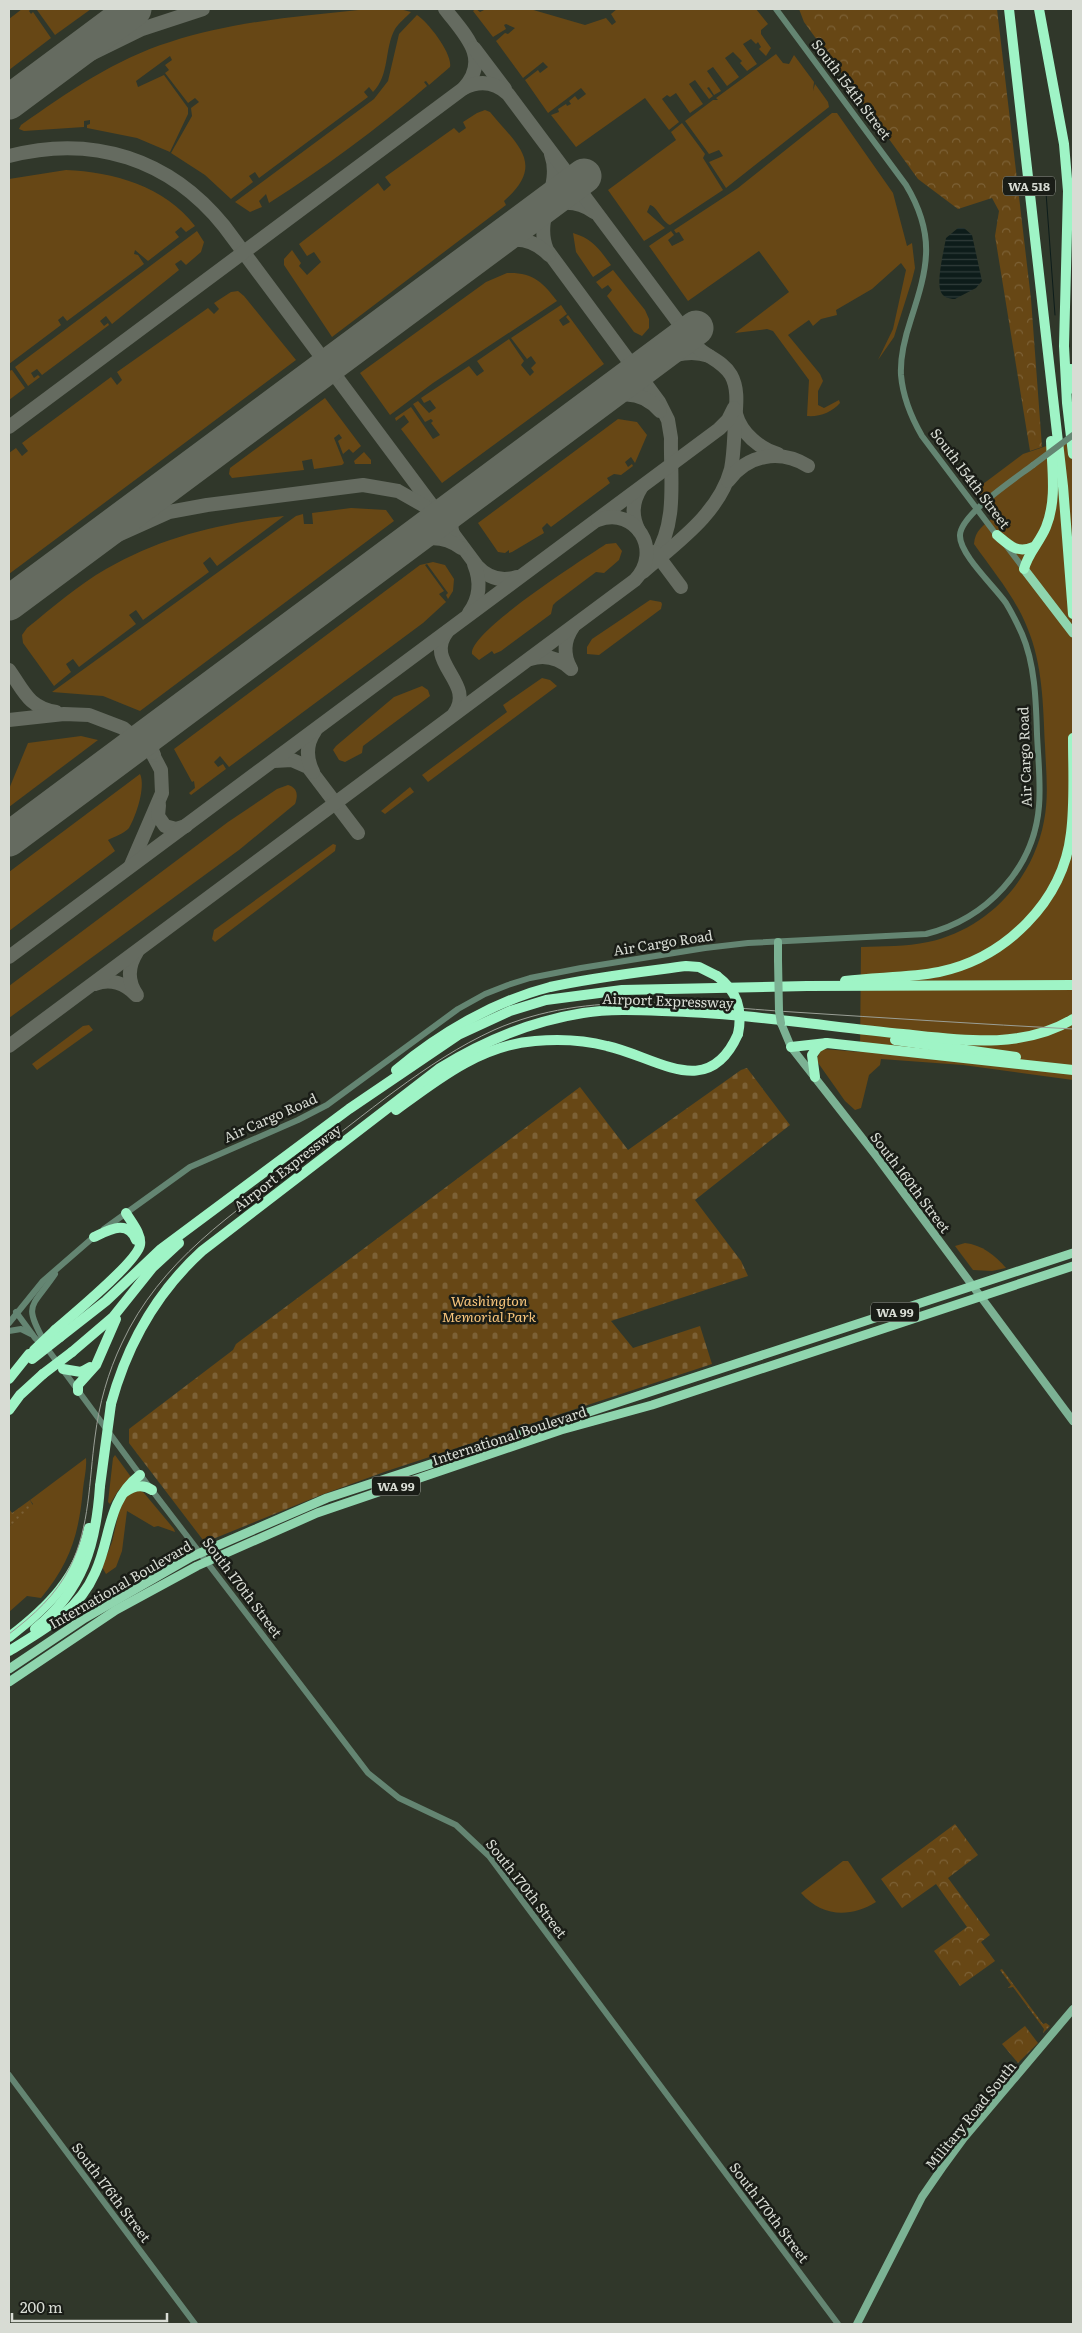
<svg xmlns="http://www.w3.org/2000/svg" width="1082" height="2333" viewBox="0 0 1082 2333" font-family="Literata,serif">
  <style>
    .grass { fill: #674715 }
    .forest { fill: url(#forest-crowns) }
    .cemetery { fill: url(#cemetery-stones) }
    .garden { fill: url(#garden-dots) }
    .water { fill: url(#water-rules) }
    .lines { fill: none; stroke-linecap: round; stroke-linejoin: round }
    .stream { stroke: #0d1c1a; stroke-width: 1 }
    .taxiway { stroke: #656b60; stroke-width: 14 }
    .runway { stroke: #656b60; stroke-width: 35 }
    .tertiary { stroke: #648572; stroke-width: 6 }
    .secondary { stroke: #7cb294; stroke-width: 8 }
    .primary { stroke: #8fd5ae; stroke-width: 9 }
    .motorway { stroke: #9ff4c6; stroke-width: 10 }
    .tram { stroke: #9a9f96; stroke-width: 1 }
    .tertiary-bridge { stroke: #648572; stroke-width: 6 }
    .secondary-bridge { stroke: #7cb294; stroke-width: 8 }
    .motorway-bridge { stroke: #9ff4c6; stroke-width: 10 }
    .labels { text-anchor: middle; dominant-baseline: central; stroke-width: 5; stroke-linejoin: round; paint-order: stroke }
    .shield { fill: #1a1d17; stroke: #9fa39b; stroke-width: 1 }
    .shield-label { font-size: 12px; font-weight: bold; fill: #d8dcd4 }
    .street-label { font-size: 14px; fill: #d8dcd4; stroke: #1a1d17 }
    .park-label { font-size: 14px; font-style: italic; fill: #f8c57c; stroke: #1a1d17 }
  </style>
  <defs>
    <pattern id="forest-crowns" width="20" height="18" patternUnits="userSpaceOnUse" patternTransform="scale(1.25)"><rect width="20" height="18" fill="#674715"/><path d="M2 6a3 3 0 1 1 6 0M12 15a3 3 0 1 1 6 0" fill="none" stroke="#7c6136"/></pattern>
    <pattern id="cemetery-stones" width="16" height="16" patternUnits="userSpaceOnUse" patternTransform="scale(1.25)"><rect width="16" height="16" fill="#674715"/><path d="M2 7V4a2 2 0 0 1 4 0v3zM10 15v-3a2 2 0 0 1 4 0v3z" fill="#7c6136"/></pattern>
    <pattern id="garden-dots" width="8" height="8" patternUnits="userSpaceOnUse" patternTransform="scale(1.25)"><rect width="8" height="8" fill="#674715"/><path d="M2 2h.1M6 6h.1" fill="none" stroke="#7c6136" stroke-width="1.8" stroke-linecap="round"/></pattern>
    <pattern id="water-rules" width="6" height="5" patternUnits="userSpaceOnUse" patternTransform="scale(1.25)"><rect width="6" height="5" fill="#0d1c1a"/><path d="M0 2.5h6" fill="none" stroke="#303c3a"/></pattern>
  </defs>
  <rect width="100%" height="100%" fill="#30372a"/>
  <g class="grass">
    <path d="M22,9H31L29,11L31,14L33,12L51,38L9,70V19Z"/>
    <path d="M38,9H91L55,35L37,10Z"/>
    <path d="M368,9H400L411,12C406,17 399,23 395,29C384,49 390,75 373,92L369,87L364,92L368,97L259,178L255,172L249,176L253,182L231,199L205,175L171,153L192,116L191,108L199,102L195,98L188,103L165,73L169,70L165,65L172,60L170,56L136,81L138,87L164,75L188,108V114L170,152L137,138L87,128V125L90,124V120L84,121V127L24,131L19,129L21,125C68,92 115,59 170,42C234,21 302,16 368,9Z"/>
    <path d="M476,9L480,12L486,9H530L585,25L606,18L612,25L616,22L611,14L617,9H756L768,24L761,30V34L771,48L766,56L759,49L761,47L758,42L756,44L751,39L743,44L757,64L747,71L740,63L742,61L733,52L725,58L739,77L727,86L713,67L707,71L721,91L714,95L709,87L707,88L713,96L709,99L695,80L689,84L703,104L690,113L676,93L670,97L667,95L662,99L679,122L669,130L645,98L576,147L551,115L559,112L558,109L566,104L567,106L571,104L569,101L575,96L578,100L586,94L581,88L548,113L525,80L538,70L540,73L548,67L543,62L523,78L496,41L505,33L508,34L515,28L506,24L504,25L506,29L493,37L473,11Z"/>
    <path d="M417,15C428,22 453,54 450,67L429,85L426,81L424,82L427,86C377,129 324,168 269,203L266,194L259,201L262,207L250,212L235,202L374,99L388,81L399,34Z"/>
    <path d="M776,54L783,63L789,64L794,55L814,82L813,91L815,84L828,102L829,107L726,188L709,162L723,156L719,150L709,154L685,121L713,100H718L716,98Z"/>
    <path d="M485,110L490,112C518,146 546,164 504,201L506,205L332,337L284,265V259L292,250L301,263L299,266L307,275L321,262L314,252L307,256L299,244L378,183L384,191L391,185L385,177L454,128L459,133L466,128L463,122L477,113Z"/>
    <path d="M832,113H837L893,193L907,246L912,243L915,268L912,280L894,337L878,360L893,329L906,270L901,263L872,289L836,310L837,315L821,319L813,326L809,320L788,335L820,374L823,381L818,391V405L824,408L839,400L840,403C832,412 820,417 807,416L809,380L773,331L767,329L735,333L789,292L759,251L688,301L649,246L671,231L674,235L668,240L672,246L684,240L679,232L676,233L674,230L738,188Z"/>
    <path d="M682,123L705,154L703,158L723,190L670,225C661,221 658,207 650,205L647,212L665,228L644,241L608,190L676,140L671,132Z"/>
    <path d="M66,170C113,172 165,186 195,226L186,232L181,227L175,232L179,237L148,261L135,250L134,254L138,255L144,264L67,321L63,316L58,320L61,325L9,364V179Z"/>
    <path d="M197,231L204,242L201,252L186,265L181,260L175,264L179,270L112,324L106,316L100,321L104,326L108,323L109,325L42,375L37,369L31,373L34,378L38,375L40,377L28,386L15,367Z"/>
    <path d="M573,233C593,239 599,249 611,265L593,277L576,252Z"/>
    <path d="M613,270L645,310L649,319V328L642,336L634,332L607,296L612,290L608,285L602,289L596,282Z"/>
    <path d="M507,273C532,272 543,282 557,301L433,383L390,415L360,373L486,282Z"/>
    <path d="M238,291L244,296L296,360L9,574V453L16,448L22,456L28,451L22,443L111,377L117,385L122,380L117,372L208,308L214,314L219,309L214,303L231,292Z"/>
    <path d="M561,305L567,314L559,320L563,326L570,322L566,317L568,315L604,364L442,483L401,429L409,422L404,415L396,421L395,418L411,407L433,439L440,435L431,423L433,421L431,419L425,422L413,404L418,401L429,413L436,408L430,400L424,403L421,398L469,366L477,376L484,371L477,361L509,339L524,361L521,365L530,376L534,372L531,368L536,363L531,356L527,359L511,338Z"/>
    <path d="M12,370L25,388L9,400V371Z"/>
    <path d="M325,398L361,446L353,453L349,449L343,454L338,441L342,438L339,434L334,438L344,463L342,465L314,469L312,459L302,461L304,470L232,478L229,474L230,468Z"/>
    <path d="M618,419L637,422L647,435L635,463L631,457L625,462L628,467L632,464L633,466L621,475L614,474L607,478L610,483L551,527L547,523L542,528L544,533L512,552L509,553V550L505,553L498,552L478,523Z"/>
    <path d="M1073,437V1080L963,1065L881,1059L880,1065L869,1075L861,1108L855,1110L845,1101L816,1060L821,1050L824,1049L860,1052L861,947C883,946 906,947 928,942C988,929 1033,880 1044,821C1049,796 1046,771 1045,746C1043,705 1043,665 1027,627C1015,597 993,571 974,544C975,530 983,526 994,517L973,490L979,487L1023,454Z"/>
    <path d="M364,452L371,460V464H355L354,461Z"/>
    <path d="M351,508L386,510L394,521L140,711L103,696L52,692L296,516L303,514L304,524H313L312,513Z"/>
    <path d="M284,516L217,566L210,557L203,563L209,572L143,620L136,610L129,615L136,624L79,667L73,659L66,664L71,672L54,686L23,643L22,635L27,628C52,608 78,585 106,569C161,537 221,523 284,516Z"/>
    <path d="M616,543L622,551L619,560L604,573L596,572L556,602L553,605L551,614L501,651L494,654L492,651L479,660L472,654C468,632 585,558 606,544Z"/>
    <path d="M433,562L445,565L454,579L453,591L448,599L446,595L448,593L427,564L425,565L444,591L439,594L446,602L423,623L229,767L220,756L214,762L218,767L223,764L226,769L191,795L189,793L195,788L194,781L192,782L174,749L420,565Z"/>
    <path d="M650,600L661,602L662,604L661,609L599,655L587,654V647L592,639Z"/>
    <path d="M542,678L550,680L557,686L428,782L422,775L507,712L503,705Z"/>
    <path d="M422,686L428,690L430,696L363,746L362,753L345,762L339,760L333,750L336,746L394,697Z"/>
    <path d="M81,736L98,740L9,807V789L28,743Z"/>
    <path d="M140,774C146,787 136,816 129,828C125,833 114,837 108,840L115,851L9,931V872Z"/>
    <path d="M288,785C298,788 298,796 295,804L239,850L9,1018V986L228,822L277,789Z"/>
    <path d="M410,787L414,792L385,814L381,811Z"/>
    <path d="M333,844L336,845L335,851L215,942L212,939L214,930Z"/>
    <path d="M89,1025L93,1030L37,1070L32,1064L83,1026Z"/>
    <path d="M965,1243C982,1245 995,1255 1006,1268L992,1271L973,1270L955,1246Z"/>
    <path d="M115,1455L131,1477L118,1491L110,1504L108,1502L113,1458Z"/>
    <path d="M86,1458C87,1468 84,1479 83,1489C79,1534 70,1563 41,1598L27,1596L9,1612V1527L33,1504L30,1500Z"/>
    <path d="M131,1491H141L144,1493L174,1529L175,1532L158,1526L154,1527L127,1511L122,1551L116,1567L106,1574L102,1567L112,1542L121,1503Z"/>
    <path d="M843,1861H848L876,1902C850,1918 822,1917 801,1893Z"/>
  </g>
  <g class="forest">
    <path d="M799,9H997L1031,299L1042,447L1030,451L995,236L999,211L992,198L958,209L918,179L804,22Z"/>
    <path d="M955,1824L978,1855L948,1878L990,1935L981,1942L995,1961L960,1986L934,1951L967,1927L936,1884L902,1908L881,1879Z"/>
    <path d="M1025,2026L1038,2043L1018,2063L1002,2044Z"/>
  </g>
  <path class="cemetery" d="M747,1068L790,1125L695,1200L741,1261L748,1276L611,1321L633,1348L700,1326L712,1364L387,1471L321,1495L208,1541L203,1540L129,1443V1429L233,1350L236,1344L580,1087L628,1150L741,1070Z"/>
  <g class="garden">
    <path d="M30,1500L33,1506L9,1527V1509L12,1513Z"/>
    <path d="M1002,1969L1043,2024L1046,2023L1050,2026L1043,2033L1044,2029L1013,1987L1008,1988L1011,1985L1000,1970Z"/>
  </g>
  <path class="water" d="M958,228H964L972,235L982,281L976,288L955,299C949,299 943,297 941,292C936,282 944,250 946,238Z"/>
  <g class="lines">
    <path class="stream" d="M1045,179L1055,315"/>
    <g class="taxiway">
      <path d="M445,9C464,34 491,58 464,88"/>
      <path d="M474,48L505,89"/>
      <path d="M40,79L142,29L203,9"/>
      <path d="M551,154C563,187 533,217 547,250L659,402L668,420L671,438C670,478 678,522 655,557"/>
      <path d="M9,156C93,134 170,159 224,226L477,566C488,578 501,582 517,577"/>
      <path d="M500,238C528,218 559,187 594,212"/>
      <path d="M450,275C481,253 514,220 549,255"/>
      <path d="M607,396C634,376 672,343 709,356"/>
      <path d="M736,414C741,433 760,449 778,454"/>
      <path d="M9,427L464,88C480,80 495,82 508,94L696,346C706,357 722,360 731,375C739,389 736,407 735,423C734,438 734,454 731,469C719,514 676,543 643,572"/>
      <path d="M558,430C589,409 626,373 660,411"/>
      <path d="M728,481C748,454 780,449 808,466"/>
      <path d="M639,531C631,516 632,502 641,488"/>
      <path d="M453,534C443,507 480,489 498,475"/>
      <path d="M655,552L681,587"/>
      <path d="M365,574C394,554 426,522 461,548"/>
      <path d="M45,576L120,534L169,512L207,505L363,485L398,491L430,509"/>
      <path d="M469,613C480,598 481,581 474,564"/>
      <path d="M447,632C423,663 477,683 454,714"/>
      <path d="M530,659C546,654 559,658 571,669C563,655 564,640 573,627"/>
      <path d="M9,670C24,691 28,707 56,712"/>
      <path d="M9,720L64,714L89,715L123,728L151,751L161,770L162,793L131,865"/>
      <path d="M154,755C144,736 163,726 176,715"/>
      <path d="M274,761L292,760L308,767L358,833"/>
      <path d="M103,769C116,760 136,739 152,753"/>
      <path d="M313,772C306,758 306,744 315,731"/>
      <path d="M159,805L158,816L165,826L176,829L186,826"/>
      <path d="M9,957L719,429L728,420L734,408"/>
      <path d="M95,984C110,978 125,983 136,995"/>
      <path d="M137,995C127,981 128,966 137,952"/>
      <path d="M9,1046L635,580C663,551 636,506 598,520"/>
    </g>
    <g class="runway">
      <path d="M9,102L134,9"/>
      <path d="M9,603L584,176"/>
      <path d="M9,839L696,328"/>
    </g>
    <g class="tertiary">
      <path d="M776,9L906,185C936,235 928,267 911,319C905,337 900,357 901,375C903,398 911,417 922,436L998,537"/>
      <path d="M1005,544L1024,569"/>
      <path d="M104,1229L190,1167L298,1120L327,1105L458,1009L485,994L508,985L530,978L581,968L705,948L748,943L926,934C986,919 1034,869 1039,806C1041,783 1038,758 1037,734C1036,701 1035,664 1022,634C1017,623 1012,613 1006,603C995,587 959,554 960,535C961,514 1016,478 1033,465"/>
      <path d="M16,1312L35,1338L49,1351L135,1468L368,1773L399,1798L456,1825L489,1856L838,2324"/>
      <path d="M9,1323L43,1281L96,1235"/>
      <path d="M9,1331L21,1329L31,1334"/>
      <path d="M45,1343C23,1303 31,1309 55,1274"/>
      <path d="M9,2075L195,2324"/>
    </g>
    <g class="secondary">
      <path d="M778,942V960"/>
      <path d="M781,1023L791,1047L877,1157L1073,1421"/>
      <path d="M857,2324L922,2197L942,2168L964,2138L1073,2009"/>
    </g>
    <g class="primary">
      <path d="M1024,569L1073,633"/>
      <path d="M9,1669L85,1618L191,1557L327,1498L1073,1253"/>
      <path d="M9,1682L116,1610L197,1566L317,1513L561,1430L652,1405L1073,1266"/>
    </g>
    <g class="motorway">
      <path d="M1009,9L1063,486L1073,614"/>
      <path d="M1039,9L1064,144L1068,191L1064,346L1067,403L1073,454"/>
      <path d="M1071,369L1073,389"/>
      <path d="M997,535C1009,545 1017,554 1033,547"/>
      <path d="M1024,569C1028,553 1040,542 1046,527C1057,500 1052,470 1051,441"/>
      <path d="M845,981C876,977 908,978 939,972C1005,958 1063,902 1071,833C1075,802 1073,770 1073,738"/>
      <path d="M895,1040L1016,1057"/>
      <path d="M791,1047L827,1043L1073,1070"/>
      <path d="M396,1070C440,1033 495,1001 550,987C595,977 641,972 686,966L699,967L717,976"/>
      <path d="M815,1077L812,1055L817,1048L826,1043"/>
      <path d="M396,1110C438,1079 481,1045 535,1041C558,1039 584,1040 607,1046C657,1057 708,1102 738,1034"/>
      <path d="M94,1237C109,1230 128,1219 136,1240"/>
      <path d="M55,1330C71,1316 137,1262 140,1245C142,1234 131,1222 126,1213"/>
      <path d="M60,1337L106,1301L161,1249L349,1109L458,1035L510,1011L546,1000L622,990L807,986L1073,985"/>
      <path d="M72,1352L113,1317L153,1267L179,1243"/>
      <path d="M63,1369L81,1372L90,1367"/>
      <path d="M9,1379L29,1354"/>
      <path d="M78,1391V1385L96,1365L116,1319"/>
      <path d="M111,1404C127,1345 157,1292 202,1251L440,1068C484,1041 531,1021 583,1013C609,1009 636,1010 662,1011C743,1013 823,1026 903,1034C960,1040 1022,1050 1073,1019"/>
      <path d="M9,1410L20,1395L43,1374"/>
      <path d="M125,1492C133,1486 143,1484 152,1490"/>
      <path d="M35,1629C83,1590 96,1545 100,1486"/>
      <path d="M9,1637C47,1608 79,1577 89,1528"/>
      <path d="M9,1651C43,1630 78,1612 95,1573C112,1536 106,1502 140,1475"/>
    </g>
    <path class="tram" d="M9,1634C34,1615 56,1595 70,1567C90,1527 89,1480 95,1437C99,1404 108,1372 122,1343C160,1261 233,1213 303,1161C364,1116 426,1061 494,1030C589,988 693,1006 793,1012C886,1018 980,1024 1073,1029"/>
    <path class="tertiary-bridge" d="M1033,465L1073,435"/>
    <path class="secondary-bridge" d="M778,960L779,1011L781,1023"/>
    <g class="motorway-bridge">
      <path d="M717,976C737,991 743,1009 738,1034"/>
      <path d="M34,1350L55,1330"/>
      <path d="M32,1359L60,1337"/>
      <path d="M43,1374L72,1352"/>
      <path d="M100,1486L111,1404"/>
    </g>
  </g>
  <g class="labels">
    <g class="shield">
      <rect x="1003" y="176.5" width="52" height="19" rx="4"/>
      <rect x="871" y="1302.5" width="48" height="19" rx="4"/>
      <rect x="372" y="1476.5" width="48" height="19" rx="4"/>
    </g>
    <g class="shield-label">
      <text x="1029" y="186">WA 518</text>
      <text x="895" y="1312">WA 99</text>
      <text x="396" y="1486">WA 99</text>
    </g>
    <g class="street-label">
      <text transform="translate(852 89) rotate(53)">South 154th Street</text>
      <text transform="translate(971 478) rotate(53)">South 154th Street</text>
      <text transform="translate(1024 757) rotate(-92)">Air Cargo Road</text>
      <text transform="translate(663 942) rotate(-9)">Air Cargo Road</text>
      <text transform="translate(668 1000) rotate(2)">Airport Expressway</text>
      <text transform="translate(270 1117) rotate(-24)">Air Cargo Road</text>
      <text transform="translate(287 1167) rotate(-38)">Airport Expressway</text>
      <text transform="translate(911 1182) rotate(53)">South 160th Street</text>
      <text transform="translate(509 1435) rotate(-18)">International Boulevard</text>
      <text transform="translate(120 1584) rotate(-30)">International Boulevard</text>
      <text transform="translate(243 1587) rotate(53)">South 170th Street</text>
      <text transform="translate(527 1888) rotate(52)">South 170th Street</text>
      <text transform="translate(970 2115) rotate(-51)">Military Road South</text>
      <text transform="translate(112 2192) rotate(53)">South 176th Street</text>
      <text transform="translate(770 2212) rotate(53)">South 170th Street</text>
    </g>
    <g class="park-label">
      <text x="489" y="1300">Washington<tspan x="489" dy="16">Memorial Park</tspan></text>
    </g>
  </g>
  <rect width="1082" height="2333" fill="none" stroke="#d8dcd4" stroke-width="20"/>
  <path d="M12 2313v8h155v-8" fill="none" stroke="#d8dcd4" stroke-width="2.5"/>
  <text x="20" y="2313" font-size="15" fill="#d8dcd4" stroke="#1a1d17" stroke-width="4" paint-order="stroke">200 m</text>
</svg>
